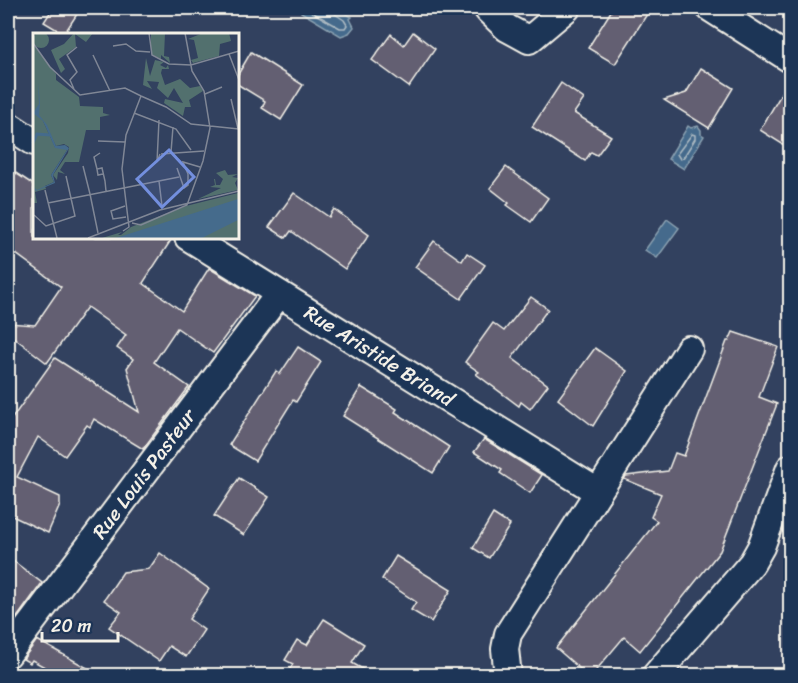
<svg xmlns="http://www.w3.org/2000/svg" width="798" height="683" viewBox="0 0 798 683" font-family="Sriracha,sans-serif">
  <style>
    .water { fill: #456b8c; stroke: #8ba1b1; stroke-width: 1.5 }
    .lines { fill: none; stroke-linecap: round; stroke-linejoin: round }
    .shore { stroke: #aebbc3; stroke-width: 1.5 }
    .building { fill: #635e72; stroke: #f4f1e8; stroke-width: 1.5 }
    .minor-casing { stroke: #f4f1e8; stroke-width: 30 }
    .minor { stroke: #1d3557; stroke-width: 26 }
    .labels { text-anchor: middle; dominant-baseline: central; stroke-width: 6; stroke-linejoin: round; paint-order: stroke }
    .street-label { font-size: 20px; fill: #f4f1e8; stroke: #1d3557 }
    .inset-river { fill: none; stroke: #456b8c; stroke-width: 3 }
    .inset-road { fill: none; stroke: #808796; stroke-width: 1.5 }
    .view { fill: #738fde; fill-opacity: 0.15; stroke: #738fde; stroke-width: 3 }
    .inset-edge { fill: none; stroke: #f4f1e8; stroke-width: 3 }
  </style>
  <rect width="100%" height="100%" fill="#32415f"/>
  <filter id="ink" filterUnits="userSpaceOnUse"><feTurbulence type="fractalNoise" baseFrequency=".0167" numOctaves="2"/><feDisplacementMap in="SourceGraphic" scale="12" xChannelSelector="R" yChannelSelector="G"/><feConvolveMatrix kernelMatrix="1 2 1 2 8 2 1 2 1" color-interpolation-filters="sRGB"/></filter>
  <g filter="url(#ink)">
    <g class="water">
      <path d="M304,8H336L352,17L350,19L354,27L349,33L341,36L301,12Z"/>
      <path d="M688,126L691,128L698,126L701,130V134L704,136L684,169L668,159Z"/>
      <path d="M667,219L679,228L657,258L645,250Z"/>
    </g>
    <g class="lines">
      <g class="shore">
        <path d="M309,8L310,11L340,28H345L347,25L344,20L335,14L334,8"/>
        <path d="M692,134L695,135V139L683,158L680,159L677,154Z"/>
      </g>
    </g>
    <g class="building">
      <path d="M53,8H81L64,34L44,22Z"/>
      <path d="M613,8H651L615,64L588,48Z"/>
      <path d="M413,32L435,49L409,87L372,60L391,34L404,45Z"/>
      <path d="M251,52L303,85L281,120L262,108L265,101L237,84V76Z"/>
      <path d="M701,68L733,88L709,128L664,100L686,93Z"/>
      <path d="M790,79V149L760,130Z"/>
      <path d="M561,83L584,99L574,113L611,136L597,155L591,152L585,161L532,127Z"/>
      <path d="M506,167L548,198L531,222L507,205L509,203L490,188Z"/>
      <path d="M8,168L34,185V237H173L143,283L182,311L209,268L255,296L213,353L177,328L154,362L189,387L143,449L94,419L90,427L87,425L65,456L38,437L17,477L60,497V505L48,533L8,514V424L55,358L139,412L127,368L133,359L117,348L126,335L87,307L47,363L8,333V323L35,325L61,287L8,248Z"/>
      <path d="M294,193L329,217L334,209L369,235L345,269L291,231L286,238L269,227Z"/>
      <path d="M434,241L462,261L467,253L485,265L461,299L415,267Z"/>
      <path d="M531,297L548,309L512,358L548,385L530,409L521,402L519,406L476,374L479,372L465,362L493,323L504,331Z"/>
      <path d="M733,332L778,347L759,397L777,404L720,551L640,651L624,637L592,675H587L556,648L657,521L651,517L661,494L624,479L626,476L668,471L675,453L684,456L727,341H729Z"/>
      <path d="M298,347L321,362L296,402L293,400L255,461L229,445L276,371L280,374Z"/>
      <path d="M595,348L627,371L593,426L558,399Z"/>
      <path d="M361,387L397,409L395,412L449,447L433,473L343,416Z"/>
      <path d="M484,439L542,475L530,493L500,473L502,470L474,452Z"/>
      <path d="M239,478L269,497L244,535L214,516Z"/>
      <path d="M493,514L510,525L489,558L473,548Z"/>
      <path d="M160,553L209,589L189,619L204,630L186,657L169,646L159,661L109,627L121,612L104,600L123,572L149,569Z"/>
      <path d="M396,556L451,590L431,622L411,610L416,602L382,579Z"/>
      <path d="M8,557L42,583L8,630Z"/>
      <path d="M324,619L364,644L352,663L373,675H286L293,664L285,660L297,640L307,645Z"/>
      <path d="M37,640L100,675H59L32,660L30,663L23,659Z"/>
    </g>
    <g class="lines">
      <defs>
        <g id="minor">
          <path d="M490,8L488,10L507,28L529,40L567,8"/>
          <path d="M710,8L790,59"/>
          <path d="M8,125L34,142"/>
          <path d="M188,237L598,492"/>
          <path d="M8,654L279,294"/>
          <path d="M508,676L505,649L508,634L689,349"/>
          <path d="M655,676L752,563L761,547L790,468"/>
        </g>
      </defs>
      <use href="#minor" class="minor-casing"/>
      <use href="#minor" class="minor"/>
    </g>
  </g>
  <g class="labels">
    <g class="street-label">
      <text transform="translate(379 356) rotate(32)">Rue Aristide Briand</text>
      <text transform="translate(144 474) rotate(-53)">Rue Louis Pasteur</text>
    </g>
  </g>
  <g transform="translate(33 33)">
    <rect width="206" height="206" fill="#32415f"/>
    <path d="M0 7a8 8 0 1 1 16 0a8 8 0 1 1-16 0ZM41,0H60L53,9L42,1L43,14L26,26L32,36L28,40L18,17L31,11ZM132,0L131,23L136,24L137,30L128,22V26L118,21V0ZM170,0H196L198,8L187,11L186,23L160,30L158,27L165,25L161,7L155,6ZM0,11L23,41V47L46,64L47,73L70,74V80L77,82L67,84V97H53L46,129H32L27,137L32,141L25,139L24,147L20,142L35,120L36,114L31,111L23,113L9,86L22,114L32,113L34,117L18,142L21,149L3,157L12,153L13,156L2,159L4,170H0ZM113,25L117,43L122,27L131,29L127,32L133,35L135,32L136,36H129L128,40L132,52L147,46L157,55L167,53L170,58L156,67L158,74H152L150,83L131,70L132,66L150,70L141,55L135,65L124,55L126,49L114,48L119,56L110,52ZM192,137L195,142L205,141L199,144L205,145L202,150L205,157L165,166L188,155L177,154L182,152L181,146H176H182L183,152H187L190,146L183,140ZM205,160V205H69L89,199L85,202H88L98,194L153,173Z" fill="#52706e"/>
    <path d="M5,50L7,70L6,82L14,92L23,113L32,112L36,115L20,142L22,150L3,158L0,154L4,157L21,149L18,142L34,117L22,115L10,88L0,80L6,71ZM205,166V187L169,205H83Z" fill="#456b8c"/>
    <path class="inset-river" d="M0,110L4,101L17,102"/>
    <path class="inset-road" d="M116,0L119,22L136,31L158,32L206,18M0,10L17,34L47,62L92,55L108,63M80,13L93,11L103,18L117,19M196,21L206,47M60,22L77,58M41,56L37,47L44,39L34,22L44,14M172,61L189,54M108,63L133,74L158,91L206,96M198,66L205,96M101,80L143,96L158,117M126,87L124,129L127,121M65,108L92,109M138,119L140,94M128,121L171,118M50,133L57,161M144,135L151,155L155,152V141L150,129L167,134M64,136L61,124L67,120M70,141L65,142L64,136L69,135L72,148L73,158M126,148L129,173M12,157L24,205M57,161L65,200M15,170L146,144M92,173L78,178L80,186L93,184M1,182L13,193L42,183L33,143M99,190L108,192L154,172L170,128L177,95L171,58L159,38L152,0M90,198L96,194L89,136L93,102L108,63M55,205L127,177L206,158"/>
    <path class="view" d="M136,117L161,144L129,174L104,146Z"/>
    <rect width="206" height="206" class="inset-edge"/>
  </g>
  <rect width="798" height="683" fill="none" stroke="#1d3557" stroke-width="30"/>
  <rect x="15" y="15" width="768" height="653" fill="none" stroke="#f4f1e8" stroke-width="2" filter="url(#ink)"/>
  <path d="M42 632v9h76v-9" fill="none" stroke="#f4f1e8" stroke-width="3"/>
  <text x="51" y="632" font-size="18" fill="#f4f1e8" stroke="#1d3557" stroke-width="4.5" paint-order="stroke">20 m</text>
</svg>
